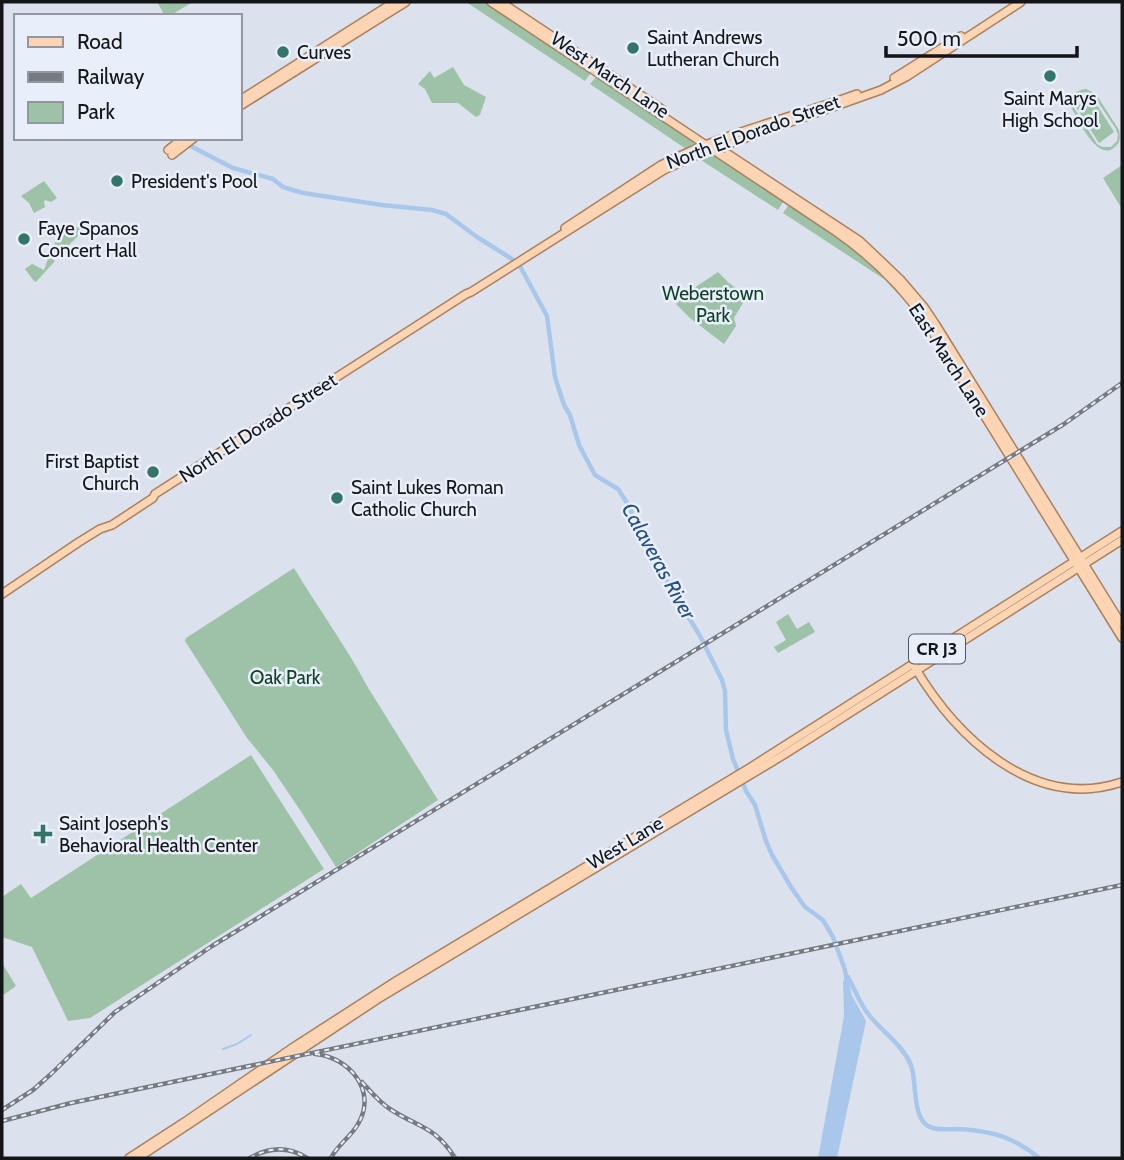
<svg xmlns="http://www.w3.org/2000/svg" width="1124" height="1160" viewBox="0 0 1124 1160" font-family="Cabin,sans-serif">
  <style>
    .green { fill: #9dc2a8; fill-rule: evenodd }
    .water { fill: #a8c7ea }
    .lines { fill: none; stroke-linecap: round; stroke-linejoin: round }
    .stream { stroke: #a8c7ea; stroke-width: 2 }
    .river { stroke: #a8c7ea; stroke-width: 4.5 }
    .major-casing { stroke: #aa805d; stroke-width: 10 }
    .major { stroke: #fdd5b4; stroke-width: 7 }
    .rail-casing { stroke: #767a81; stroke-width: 4.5 }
    .rail { stroke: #e9effa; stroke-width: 2; stroke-dasharray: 5; stroke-linecap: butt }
    .poi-dot { fill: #337669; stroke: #e9effa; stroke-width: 2.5 }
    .labels { text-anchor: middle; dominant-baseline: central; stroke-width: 5; stroke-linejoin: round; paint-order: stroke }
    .shield { fill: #e9effa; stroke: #53565c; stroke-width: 2 }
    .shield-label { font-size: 18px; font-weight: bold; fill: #131518 }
    .poi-label { font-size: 19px; fill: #131518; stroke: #e9effa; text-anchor: start }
    .street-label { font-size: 19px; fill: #131518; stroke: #e9effa }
    .park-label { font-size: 19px; fill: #0f4024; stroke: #e9effa }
    .water-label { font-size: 21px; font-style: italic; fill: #25507e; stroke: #e9effa }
  </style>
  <rect width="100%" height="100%" fill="#dce2ed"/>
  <g class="green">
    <path d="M157,2H193L169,16H165Z"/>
    <path d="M466,2H487L590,70V74L585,81Z"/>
    <path d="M453,67L464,85L486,97L480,115L476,117L458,103H432L425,89L418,84L430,71L434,78Z"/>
    <path d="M597,76L694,140L695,143L694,146L686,149L590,84Z"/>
    <path d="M1086,89L1096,94L1119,130C1120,137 1121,142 1115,147C1098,163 1079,121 1072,109C1069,98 1075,90 1086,89ZM1086,92L1094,96L1116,129L1118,135L1117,141L1111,147H1102L1097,144L1074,108C1072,99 1077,93 1086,92Z"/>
    <path d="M1092,97L1114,132L1099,143L1076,107Z"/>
    <path d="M713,155H716L782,198L783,202L778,210L701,160Z"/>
    <path d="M1122,165V209L1103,178Z"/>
    <path d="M44,181L57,198L51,202L45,200L44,202L45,207L34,213L29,203L21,196Z"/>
    <path d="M792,205L854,247L902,293L934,338L932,339L920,319L907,303L884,279L783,213L788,206Z"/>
    <path d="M71,227H87L59,255L53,247C57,237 62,231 71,227Z"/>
    <path d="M49,256L55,261L36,282L34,281L25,269L32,264L44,270Z"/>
    <path d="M718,272L729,283L747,296L734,318L736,326L724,344L690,318L676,304L697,286Z"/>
    <path d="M294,568C318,608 346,646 367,686L438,800L336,867L302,813L273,770L247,738L185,641L186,638Z"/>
    <path d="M788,614L797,629L809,622L815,632L778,653L774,647L786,640L776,622Z"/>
    <path d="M251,755L324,869L90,1018L68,1021L32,947L2,937V897L21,884L31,898Z"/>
    <path d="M2,963L16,986L2,996Z"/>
  </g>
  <path class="water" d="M843,979L866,1021L837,1158H818L844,1016Z"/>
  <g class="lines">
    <path class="stream" d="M223,1049L237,1044L251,1035"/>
    <g class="river">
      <path d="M175,138L233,168L273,179L283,187L303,193L382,205L432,210L446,214L477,237L512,259L521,268L547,316L555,377L564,405L570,415L579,445L595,475L618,489L631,509L633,522L648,545L659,568L700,636L722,680L725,691L726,730L733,759L746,791L755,805L766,841L772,855L791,887L805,907L823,920L833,937L845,970L849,993"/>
      <path d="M848,977C854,988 859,1001 866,1011C879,1030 901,1042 911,1065C917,1081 912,1117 928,1126C936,1131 949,1129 959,1129C992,1131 1014,1137 1039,1158"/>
    </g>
    <defs>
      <g id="major">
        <path d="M491,2L835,231C871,256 902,286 927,323L1122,638"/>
        <path d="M501,2L663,110"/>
        <path d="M894,78L961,36"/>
        <path d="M240,100L394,2"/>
        <path d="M240,106L406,2"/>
        <path d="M168,150L183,138"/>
        <path d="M728,154L860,241L900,279L924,307L936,325L1122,625"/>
        <path d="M172,155L194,138"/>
        <path d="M565,228L661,165C722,133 792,118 857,94"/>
        <path d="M2,594L79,542L100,529L112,525L153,498L155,494L466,294L471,292L664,170L695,156L881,90L906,77L1021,2"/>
        <path d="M914,666C956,737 1033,812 1122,782"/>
        <path d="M129,1158L186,1121L292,1048L396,981L751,767L1122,531"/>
        <path d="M138,1158L378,999L785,754L1122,540"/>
      </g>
    </defs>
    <use href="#major" class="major-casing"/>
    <use href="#major" class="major"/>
    <defs>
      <g id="rail">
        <path d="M315,1054C349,1057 378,1091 358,1124C351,1137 338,1144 331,1158"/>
        <path d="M362,1082C371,1092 379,1102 390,1109C419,1128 435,1126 455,1158"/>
        <path d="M2,1110L33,1090L51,1074L115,1012L212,946L1064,424L1122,383"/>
        <path d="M2,1121L71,1103L1122,885"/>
        <path d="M250,1158C269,1147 288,1146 307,1158"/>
      </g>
    </defs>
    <use href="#rail" class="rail-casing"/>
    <use href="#rail" class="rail"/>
  </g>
  <g class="poi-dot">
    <circle cx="633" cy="48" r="7"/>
    <circle cx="283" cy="52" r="7"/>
    <circle cx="1050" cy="76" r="7"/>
    <circle cx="117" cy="181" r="7"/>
    <circle cx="24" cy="239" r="7"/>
    <circle cx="153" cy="472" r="7"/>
    <circle cx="337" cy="498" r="7"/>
    <path d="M39.5 823.5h7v7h7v7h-7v7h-7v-7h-7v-7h7z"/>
  </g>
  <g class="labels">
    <rect class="shield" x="909" y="634.5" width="56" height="29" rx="5"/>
    <g class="shield-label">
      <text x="937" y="649">CR J3</text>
    </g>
    <g class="poi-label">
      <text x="647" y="37">Saint Andrews<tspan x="647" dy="22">Lutheran Church</tspan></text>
      <text x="297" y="52">Curves</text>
      <text x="1050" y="98" text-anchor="middle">Saint Marys<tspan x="1050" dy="22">High School</tspan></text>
      <text x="131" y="181">President's Pool</text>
      <text x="38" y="228">Faye Spanos<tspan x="38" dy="22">Concert Hall</tspan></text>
      <text x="139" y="461" text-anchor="end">First Baptist<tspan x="139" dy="22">Church</tspan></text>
      <text x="351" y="487">Saint Lukes Roman<tspan x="351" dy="22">Catholic Church</tspan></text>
      <text x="59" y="823">Saint Joseph's<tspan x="59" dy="22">Behavioral Health Center</tspan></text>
    </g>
    <g class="street-label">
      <text transform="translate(610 75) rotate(34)">West March Lane</text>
      <text transform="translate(753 132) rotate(-20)">North El Dorado Street</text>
      <text transform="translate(949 360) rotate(57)">East March Lane</text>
      <text transform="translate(258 428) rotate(-33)">North El Dorado Street</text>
      <text transform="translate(625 843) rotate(-31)">West Lane</text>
    </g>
    <g class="park-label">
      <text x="713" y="293">Weberstown<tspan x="713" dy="22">Park</tspan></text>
      <text x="285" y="677">Oak Park</text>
    </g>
    <g class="water-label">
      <text transform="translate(659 561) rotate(61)">Calaveras River</text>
    </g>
  </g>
  <rect width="1124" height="1160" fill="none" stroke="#131518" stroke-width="7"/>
  <rect x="14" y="14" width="228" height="126" fill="#e9effa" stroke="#9398a0" stroke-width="2"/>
  <rect x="28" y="37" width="35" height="10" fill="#fdd5b4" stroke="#9398a0" stroke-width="2"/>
  <text x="77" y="49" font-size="21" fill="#131518">Road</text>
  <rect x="28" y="72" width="35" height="10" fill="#767a81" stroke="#9398a0" stroke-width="2"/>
  <text x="77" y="84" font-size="21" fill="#131518">Railway</text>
  <rect x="28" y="102" width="35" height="21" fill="#9dc2a8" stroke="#9398a0" stroke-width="2"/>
  <text x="77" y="119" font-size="21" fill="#131518">Park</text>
  <path d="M886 46v10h191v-10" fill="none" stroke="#131518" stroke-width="3.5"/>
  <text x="897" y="46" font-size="21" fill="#131518" stroke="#e9effa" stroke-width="5" paint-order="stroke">500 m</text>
</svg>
